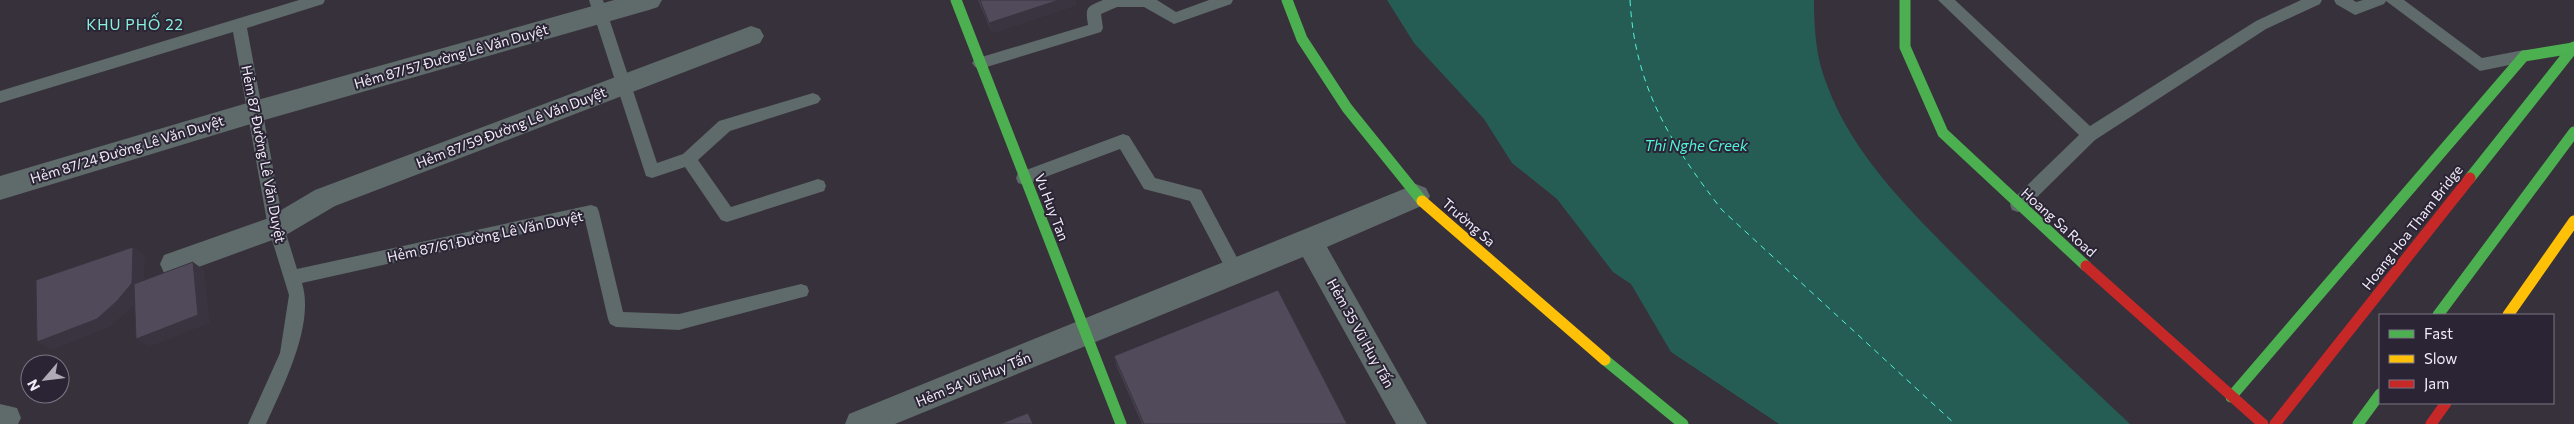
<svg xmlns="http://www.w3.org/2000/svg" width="2574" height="424" viewBox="0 0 2574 424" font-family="Commissioner,sans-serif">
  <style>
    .water { fill: #255d54 }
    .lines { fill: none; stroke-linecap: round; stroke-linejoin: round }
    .ferry { stroke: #4ef3da; stroke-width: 1; stroke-dasharray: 6 5; stroke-linecap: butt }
    .lane { fill: #5f6a6a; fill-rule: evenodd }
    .street { fill: #5f6a6a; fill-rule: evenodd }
    .fast { stroke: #4caf50; stroke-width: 11 }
    .slow { stroke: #ffc107; stroke-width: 11 }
    .jam { stroke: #c62828; stroke-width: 11 }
    .wall { fill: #46404e }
    .shaded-wall { fill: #393440 }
    .building { fill: #514a5b; stroke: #393440 }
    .labels { text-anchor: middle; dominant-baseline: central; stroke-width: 4; stroke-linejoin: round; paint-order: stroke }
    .street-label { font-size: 14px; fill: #f0ebf7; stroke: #2b2435 }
    .neighbourhood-label { font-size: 15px; letter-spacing: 1px; fill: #89efdd; stroke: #2b2435 }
    .water-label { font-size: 15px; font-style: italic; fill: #4ef3da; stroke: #2b2435 }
  </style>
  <rect width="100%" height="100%" fill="#36313b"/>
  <path class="water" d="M1387,0H1814C1814,29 1816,58 1827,85C1853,155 1907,207 1958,259C2014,315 2072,369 2130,424H1779L1671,352L1631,284L1613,272L1557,199L1512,163L1484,119L1414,43Z"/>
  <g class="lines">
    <path class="ferry" d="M1630,0C1635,87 1670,143 1722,210L1955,424"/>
    <g class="lane">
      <path d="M299,0H325L323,4L247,28L284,227L297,269L591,205L597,207L599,212L623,312L679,314L801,284L807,286L809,291L807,296L679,330L616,327L610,324L608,319L585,220L302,283C315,325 283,386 266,424H248L280,353L289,295L268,227L233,32L0,103V91Z"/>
      <path d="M589,0H603L657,163L683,154L719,121L813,93L818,95L821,99L818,103L730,131L698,160L731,207L818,179L824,181L826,186L824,191L727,222L721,220L685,167L652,178L646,176Z"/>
      <path d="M1103,0H1157L1176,12L1209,0H1233L1231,4L1174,24L1144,7H1117L1101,14L1103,28L1101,32L980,69L975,67L972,63L975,59L1088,25C1085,6 1087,7 1103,0Z"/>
      <path d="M1938,0H1955L2090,126L2256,21L2301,0H2322L2320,4L2266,29L2095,140L2024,210L2018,212L2012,210L2010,205L2012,200L2079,135Z"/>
      <path d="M2334,0H2353L2356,2L2363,0H2404L2482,58L2524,50L2529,52L2532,56L2529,60L2524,62L2480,71L2386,1L2384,4L2355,15L2336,4Z"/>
      <path d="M1123,134L1129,136L1155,178L1201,190L1242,267L1244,272L1242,277L1236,279L1230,277L1190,201L1144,189L1120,149L1024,185L1018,183L1016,178L1018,173Z"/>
    </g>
    <g class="street">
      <path d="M614,0H662L658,7L649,10L254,123L0,200V176L254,101Z"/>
      <path d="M751,26L760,29L764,36L760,43L335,206L286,235L174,276L164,273L160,264L164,255L266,219L315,190Z"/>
      <path d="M1416,184L1426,188L1430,196L1426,204L1327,247L1427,424H1396L1303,257L895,424H845L849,414Z"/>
      <path d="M0,404L17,408L21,418L18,424H0Z"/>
    </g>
    <g class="fast">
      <path d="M956,0L1121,424"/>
      <path d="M1287,0L1302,39L1347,108L1422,201"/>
      <path d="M1905,0V47L1943,133L2086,266"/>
      <path d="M2470,178L2574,47"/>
      <path d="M2438,315L2574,132"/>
      <path d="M1605,360L1683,424"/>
      <path d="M2231,397L2524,56L2573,48"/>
      <path d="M2358,424L2380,394"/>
    </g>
    <g class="slow">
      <path d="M1422,201L1605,360"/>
      <path d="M2508,315L2574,221"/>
    </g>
    <g class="jam">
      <path d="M2086,266L2263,424"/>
      <path d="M2275,424L2470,178"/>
      <path d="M2431,424L2446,403"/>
    </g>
  </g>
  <g class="wall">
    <path d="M978,0H1075L1076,5L992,33Z"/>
    <path d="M1114,356L1347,424H1142L1117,367Z"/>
  </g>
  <g class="shaded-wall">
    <path d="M1059,0H1075L1076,5L992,33L989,23Z"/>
    <path d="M133,247L145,256L144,292L130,309L110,327L51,350L37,342Z"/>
    <path d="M193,262L204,270L210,323L149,347L136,339Z"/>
  </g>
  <g class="building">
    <path d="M980,0H1059L989,23Z"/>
    <path d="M133,247L132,283L117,301L97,319L37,342L36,280Z"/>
    <path d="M193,262L198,315L136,339L134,284Z"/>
    <path d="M1278,290L1347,424H1144L1114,356Z"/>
    <path d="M1028,413L1033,424H1000Z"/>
  </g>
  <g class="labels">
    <g class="street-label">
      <text transform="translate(451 56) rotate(-16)">Hẻm 87/57 Đường Lê Văn Duyệt</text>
      <text transform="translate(511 127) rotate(-21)">Hẻm 87/59 Đường Lê Văn Duyệt</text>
      <text transform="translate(127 149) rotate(-17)">Hẻm 87/24 Đường Lê Văn Duyệt</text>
      <text transform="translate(264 154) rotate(79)">Hẻm 87 Đường Lê Văn Duyệt</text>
      <text transform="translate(1052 207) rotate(69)">Vu Huy Tan</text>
      <text transform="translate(1469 222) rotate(41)">Trường Sa</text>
      <text transform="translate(2059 222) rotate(42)">Hoang Sa Road</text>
      <text transform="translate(2412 227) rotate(-52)">Hoang Hoa Tham Bridge</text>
      <text transform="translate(485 236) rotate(-12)">Hẻm 87/61 Đường Lê Văn Duyệt</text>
      <text transform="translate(1361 333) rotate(61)">Hẻm 35 Vũ Huy Tấn</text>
      <text transform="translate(973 379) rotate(-22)">Hẻm 54 Vũ Huy Tấn</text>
    </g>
    <g class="neighbourhood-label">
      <text x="135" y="24">KHU PHỐ 22</text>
    </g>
    <g class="water-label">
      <text x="1696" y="145">Thi Nghe Creek</text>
    </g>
  </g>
  <rect x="2379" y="314" width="175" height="90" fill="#2b2435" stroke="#7a7483"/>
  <rect x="2389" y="330" width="25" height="8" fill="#4caf50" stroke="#7a7483"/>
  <text x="2424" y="339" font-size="15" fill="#f0ebf7">Fast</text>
  <rect x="2389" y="355" width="25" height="8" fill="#ffc107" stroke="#7a7483"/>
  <text x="2424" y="364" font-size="15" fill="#f0ebf7">Slow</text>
  <rect x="2389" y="380" width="25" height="8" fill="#c62828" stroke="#7a7483"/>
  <text x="2424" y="389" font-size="15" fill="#f0ebf7">Jam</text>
  <g transform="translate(45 379) rotate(242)"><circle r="24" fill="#2b2435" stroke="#7a7483"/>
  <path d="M0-4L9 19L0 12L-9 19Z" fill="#afaab5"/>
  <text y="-8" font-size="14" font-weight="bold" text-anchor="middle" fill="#f0ebf7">N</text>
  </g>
</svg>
